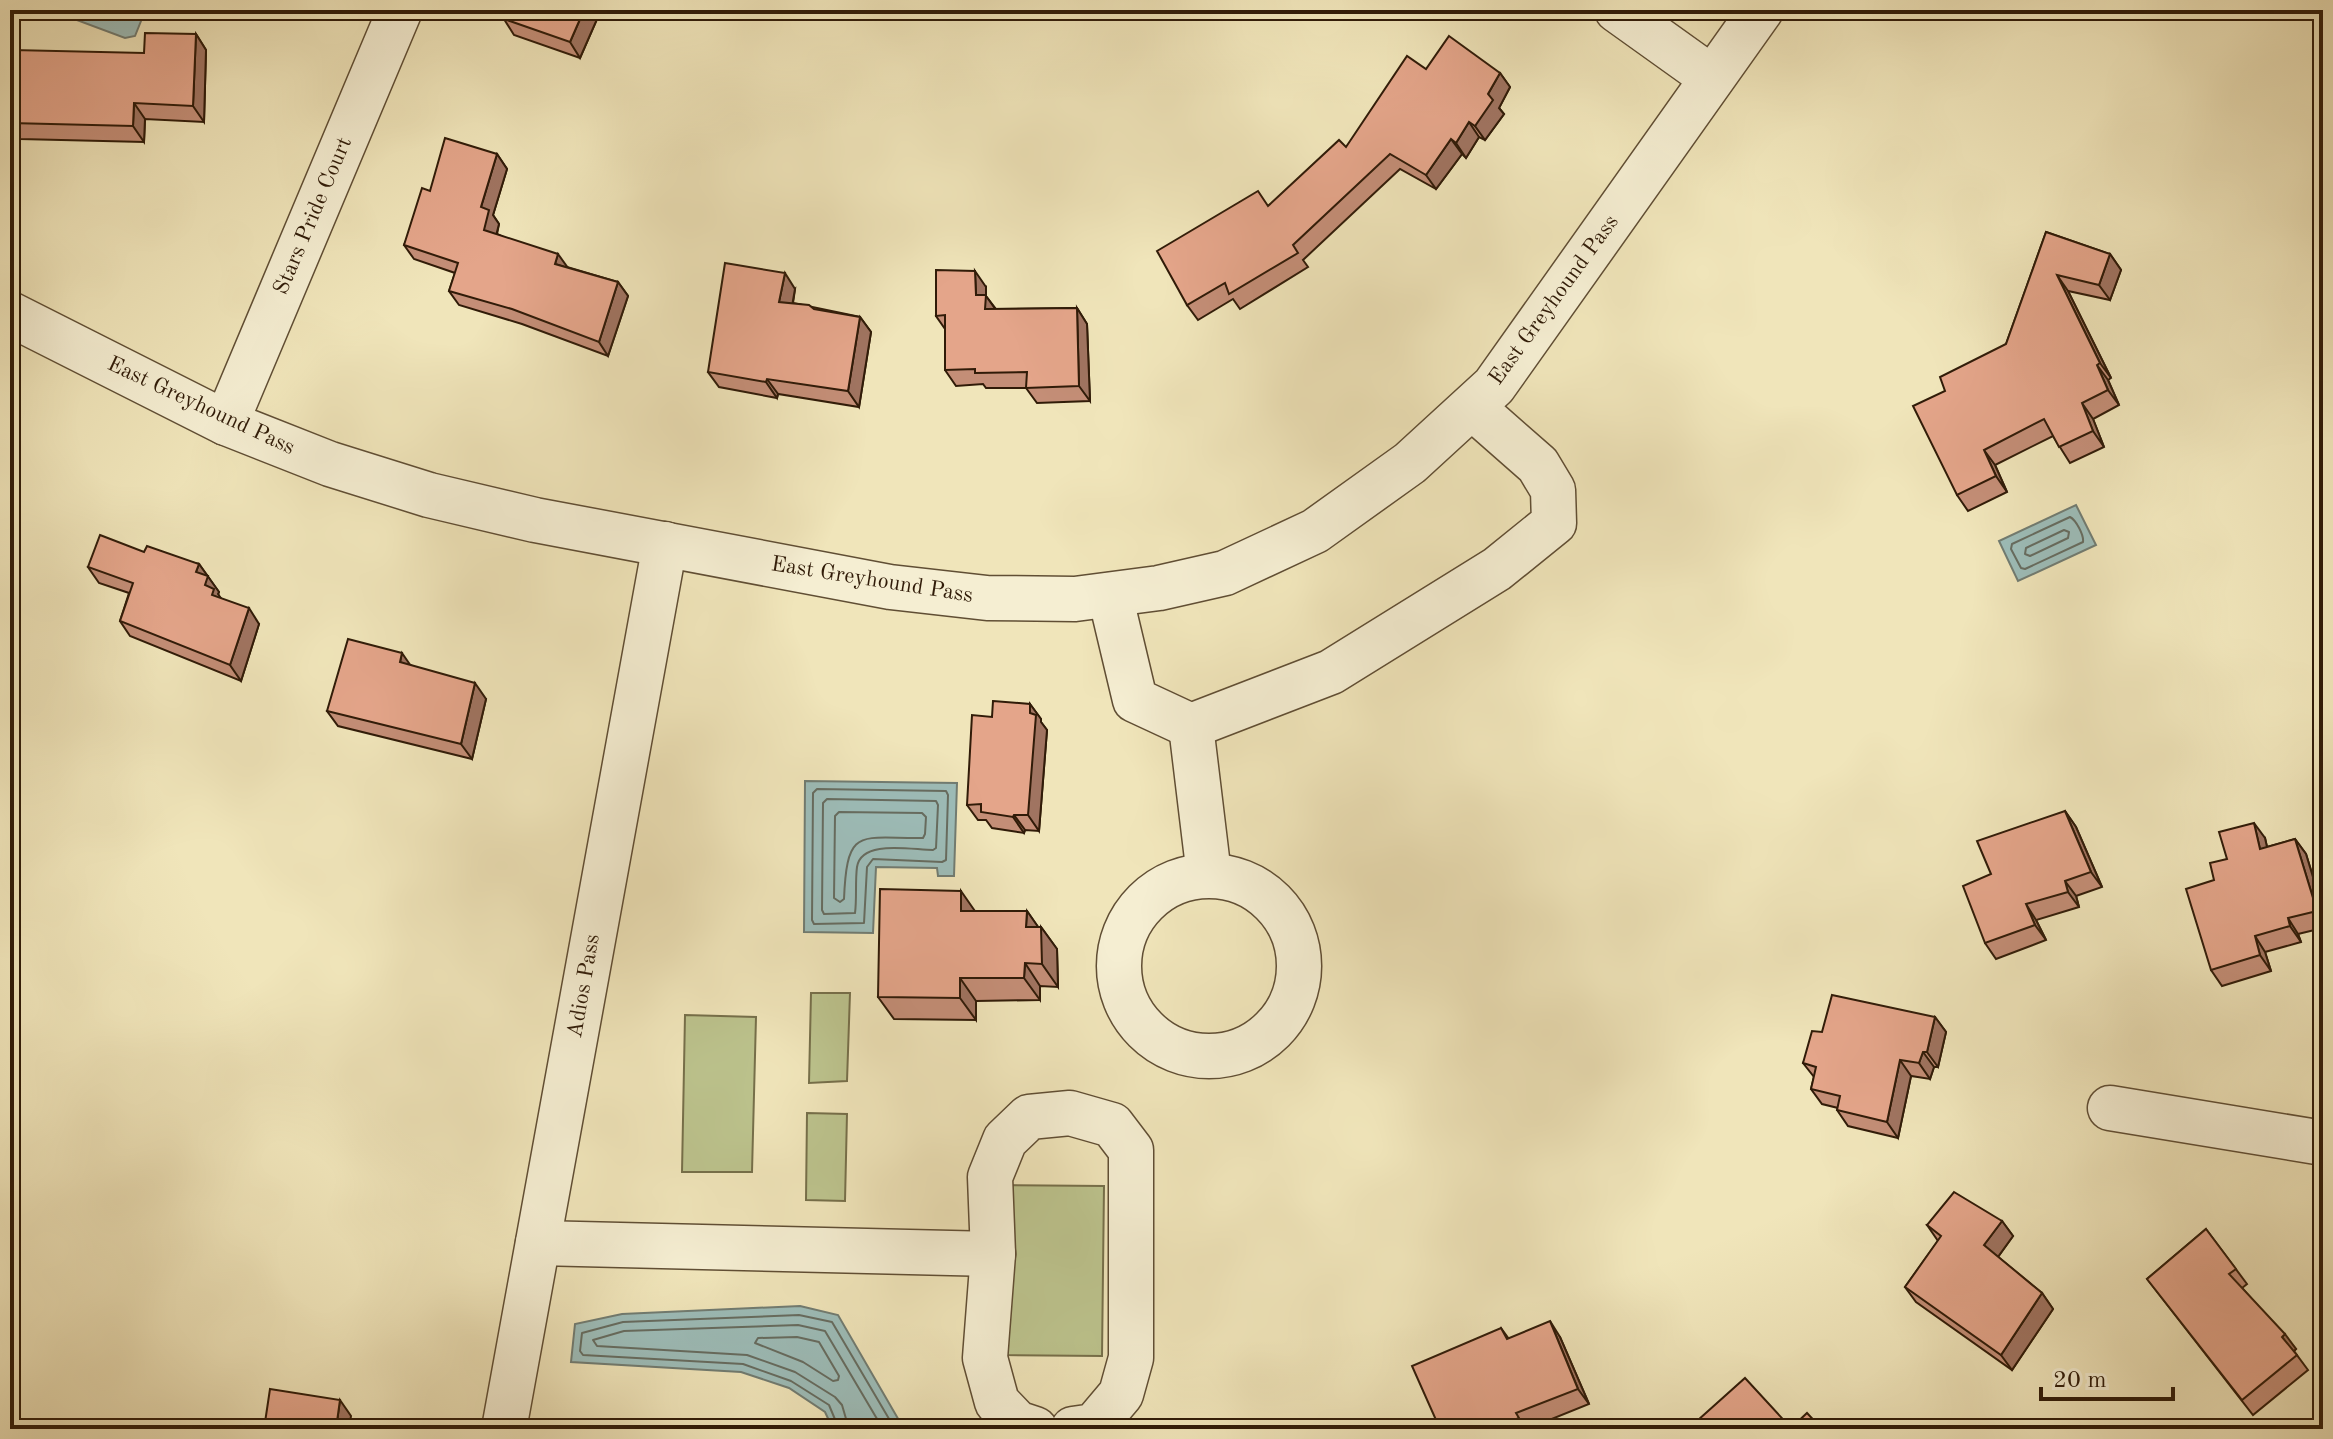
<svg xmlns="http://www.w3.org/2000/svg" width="2333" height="1439" viewBox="0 0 2333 1439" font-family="'Old Standard TT',serif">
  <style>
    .green { fill: #bcc38d; stroke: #766f4a; stroke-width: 2 }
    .water { fill: #9dbdb9; stroke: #717c72; stroke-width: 2 }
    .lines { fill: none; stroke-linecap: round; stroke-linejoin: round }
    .shore { stroke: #666c60; stroke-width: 2 }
    .minor-casing { stroke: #604e34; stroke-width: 47 }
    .minor { stroke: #f5eed2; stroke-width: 44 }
    .wall { fill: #c48e77; stroke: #301b08; stroke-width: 2 }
    .shaded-wall { fill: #a07461; stroke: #301b08; stroke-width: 2 }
    .building { fill: #e4a58a; stroke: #301b08; stroke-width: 2 }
    .labels { text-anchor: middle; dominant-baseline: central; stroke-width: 7; stroke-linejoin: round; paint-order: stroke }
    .street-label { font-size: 22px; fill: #301b08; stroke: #f5eed2 }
  </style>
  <rect width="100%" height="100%" fill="#f0e5ba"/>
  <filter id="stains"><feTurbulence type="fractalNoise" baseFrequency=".0025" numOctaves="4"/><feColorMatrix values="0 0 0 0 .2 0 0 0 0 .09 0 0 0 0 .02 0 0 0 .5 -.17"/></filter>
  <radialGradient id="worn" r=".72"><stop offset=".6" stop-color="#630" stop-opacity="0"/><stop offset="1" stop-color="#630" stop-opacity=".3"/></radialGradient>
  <g class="green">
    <path d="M811,993H850L847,1081L809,1083Z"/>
    <path d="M685,1015L756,1017L752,1172H682Z"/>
    <path d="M807,1113L847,1114L845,1201L806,1200Z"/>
    <path d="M1003,1185L1104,1186L1102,1356L1002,1355Z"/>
  </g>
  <g class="water">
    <path d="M64,10H141L143,16L135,36L125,38L66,16Z"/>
    <path d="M2076,505L2096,545L2018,581L1999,541Z"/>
    <path d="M805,781L957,783L954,876H938L937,868L876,867L873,933L804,932Z"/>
    <path d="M800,1306L838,1315L904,1429H833L825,1412L789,1388L741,1372L571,1362L575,1324L622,1314Z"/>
  </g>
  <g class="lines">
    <g class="shore">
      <path d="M2070,517C2076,520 2084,535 2083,542L2025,569L2021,568L2011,549L2012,544Z"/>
      <path d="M2064,530L2069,532L2068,538L2030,556L2025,554L2026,548Z"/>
      <path d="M817,789L946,791L948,795L946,860L942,862L873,859L867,867L864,923L814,924L812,920L813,793Z"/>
      <path d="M827,799L936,801L938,805L936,848L933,850C912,850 861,839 857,867C855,882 857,898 855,913L824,914L822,910L823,803Z"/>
      <path d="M839,812L922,813L926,817L925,834L923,838C860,839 847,825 844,899L840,902L834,898L835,816Z"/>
      <path d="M797,1337L819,1342L839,1376L838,1380L833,1381L803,1362L755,1343L758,1338Z"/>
      <path d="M839,1429L829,1405L791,1381L743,1364L583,1355L580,1351L582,1333L623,1322L799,1315L832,1322L895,1429"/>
      <path d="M849,1429L842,1405L835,1397L795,1372L747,1355L597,1346L593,1340L624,1331L798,1325L825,1331L883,1429"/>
    </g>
    <defs>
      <g id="minor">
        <path d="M1617,10L1712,78"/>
        <path d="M10,314L226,423L330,464L429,495L535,520L890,587L987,598L1075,599L1159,588L1225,573L1315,531L1410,463L1494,386L1761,10"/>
        <path d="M226,423L400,10"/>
        <path d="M1110,595L1135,700L1191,726L1331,672L1497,569L1554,523L1553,490L1538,465L1472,407"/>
        <path d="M1191,726L1209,875"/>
        <circle cx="1209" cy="966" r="90"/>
        <path d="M2110,1108L2323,1143"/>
        <path d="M538,1243L993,1254"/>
        <path d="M504,1429L665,544"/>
        <path d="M1035,1429L1017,1423L997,1402L985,1358L993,1254L990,1177L1005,1140L1029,1117L1070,1113L1112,1125L1131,1150V1358L1121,1394L1094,1426L1073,1429"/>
      </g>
    </defs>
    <use href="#minor" class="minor-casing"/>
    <use href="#minor" class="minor"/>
  </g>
  <g class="wall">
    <path d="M507,10H601L580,58L514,35L504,19Z"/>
    <path d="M196,34L206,50L204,122L145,119L144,142L20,139L10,124V113L144,53Z"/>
    <path d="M1426,69L1500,73L1510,87L1499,108L1504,114L1485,140L1479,137L1466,158L1462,154L1436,189L1400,169L1303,260L1308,267L1240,309L1233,299L1198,320L1187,305L1268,206L1346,147Z"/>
    <path d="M497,154L507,169L493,215L499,224L497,234L567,267L618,282L628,296L608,356L522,324L459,305L449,291L455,273L414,259L404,245L430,191Z"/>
    <path d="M2046,232L2110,254L2121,270L2110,300L2068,291L2111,378L2108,380L2119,405L2093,419L2104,447L2070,463L2053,436L1995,465L2007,492L1968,511L1957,495L1945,391L2006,344Z"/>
    <path d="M986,287V296L996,309L1077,308L1087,324L1090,401L1037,403L1026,388H986L983,384L956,386L945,370V329L936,316Z"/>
    <path d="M795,289L793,303L860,317L871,332L859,407L778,394L777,398L719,387L708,372Z"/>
    <path d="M144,552L199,564L219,592L218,594L220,598L259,624L241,681L130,636L120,621L129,593L99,583L88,567Z"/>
    <path d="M410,665L486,699L472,759L338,726L327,711Z"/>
    <path d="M1030,704L1041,719V722L1047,730L1039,831L1025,830L1024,833L992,828L986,820H978L967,805Z"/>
    <path d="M2065,811L2076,827L2102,887L2076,896L2079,907L2036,920L2046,940L1996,959L1985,943L1991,874Z"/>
    <path d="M2265,838L2267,847L2295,839L2306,854L2323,910V928L2298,934L2301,942L2265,952L2271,971L2222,986L2211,970L2214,880L2227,859Z"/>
    <path d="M975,911H1027L1038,927H1041L1057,949L1058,987L1040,986V1000L976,1001V1020L894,1019L878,997Z"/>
    <path d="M1935,1017L1946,1032L1938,1067H1934L1930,1079L1911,1076L1898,1138L1848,1126L1837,1110L1838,1108L1822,1104L1811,1089L1814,1077L1803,1063L1822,1032Z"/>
    <path d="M2002,1221L2013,1236L1998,1257L2042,1293L2053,1309L2012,1370L1916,1302L1905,1287L1938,1241L1927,1225Z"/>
    <path d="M2206,1229L2247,1284L2242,1288L2296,1349L2294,1351L2308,1370L2253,1415L2147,1279Z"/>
    <path d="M1501,1328L1509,1339L1560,1337L1589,1404L1527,1429H1440Z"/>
  </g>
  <g class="shaded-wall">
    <path d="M584,10H601L580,58L570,42Z"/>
    <path d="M196,34L206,50L204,122L193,106Z"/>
    <path d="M1500,73L1510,87L1499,108L1504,114L1485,140L1475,126L1488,94Z"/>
    <path d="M134,103L145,119L144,142L133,126Z"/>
    <path d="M1469,122L1479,137L1466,158L1456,143Z"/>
    <path d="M1451,139L1462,154L1436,189L1426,175Z"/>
    <path d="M497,154L507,169L493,215L499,224L494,244L484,230L481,207Z"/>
    <path d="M558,254L568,268L555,264Z"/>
    <path d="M2110,254L2121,270L2110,300L2099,285Z"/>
    <path d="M975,271L986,287V296L996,310L985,309L976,295Z"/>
    <path d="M785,273L795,289L790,318L779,302Z"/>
    <path d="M2057,275L2068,291L2111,378L2100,363Z"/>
    <path d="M618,282L628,296L608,356L599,342Z"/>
    <path d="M1077,308L1087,324L1090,401L1079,386Z"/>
    <path d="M860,317L871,332L859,407L848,391Z"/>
    <path d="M2097,365L2108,380L2119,405L2108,390Z"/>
    <path d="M767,379L778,394L777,398L766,382Z"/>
    <path d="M2082,403L2093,419L2104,447L2093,431Z"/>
    <path d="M1984,450L1995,465L2007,492L1996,476Z"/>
    <path d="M199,564L219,592L218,594L225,604L223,610L196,572Z"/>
    <path d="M249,608L259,624L241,681L230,665Z"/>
    <path d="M402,653L413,669L400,662Z"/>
    <path d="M475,683L486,699L472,759L461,744Z"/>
    <path d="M1030,704L1041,719V722L1047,730L1039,831L1028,815Z"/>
    <path d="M2065,811L2076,827L2102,887L2091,872Z"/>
    <path d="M1014,815L1025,830L1024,833L1013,817Z"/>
    <path d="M2254,823L2265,838L2271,865L2260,849Z"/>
    <path d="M2295,839L2306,854L2323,910V919L2317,911Z"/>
    <path d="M2065,881L2076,896L2079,907L2068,892Z"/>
    <path d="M961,891L977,914L961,911Z"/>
    <path d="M2026,904L2036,920L2046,940L2035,925Z"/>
    <path d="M1027,911L1041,931V927L1057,949L1058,987L1042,964L1026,927Z"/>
    <path d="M2288,918L2298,934L2301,942L2290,926Z"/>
    <path d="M2255,936L2265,952L2271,971L2260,955Z"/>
    <path d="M1025,963L1040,986V1000L1024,978Z"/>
    <path d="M960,978L976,1001V1020L960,998Z"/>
    <path d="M1935,1017L1946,1032L1938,1067L1927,1052Z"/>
    <path d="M1923,1052L1934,1067L1930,1079L1919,1063Z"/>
    <path d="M1900,1060L1911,1076L1898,1138L1887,1122Z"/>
    <path d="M2002,1221L2013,1236L1995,1261L1984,1245Z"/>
    <path d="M2042,1293L2053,1309L2012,1370L2001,1355Z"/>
    <path d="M1550,1321L1560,1337L1589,1404L1578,1389Z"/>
    <path d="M2285,1334L2296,1349L2293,1352L2282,1337Z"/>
    <path d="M340,1400L351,1416L349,1429H336Z"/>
  </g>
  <g class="building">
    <path d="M507,10H584L570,42L504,19Z"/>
    <path d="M145,33L196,34L193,106L134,103L133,126L10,123L13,50L144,53Z"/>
    <path d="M1449,36L1500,73L1488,94L1493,100L1475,126L1469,122L1456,143L1451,139L1426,175L1390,154L1293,245L1298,253L1229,294L1225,283L1187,305L1157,251L1258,191L1268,206L1339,140L1346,147L1407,56L1426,69Z"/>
    <path d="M445,138L497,154L481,207L489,210L484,230L558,254L555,264L618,282L599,342L512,309L449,291L458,263L404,245L422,188L430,191Z"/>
    <path d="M2046,232L2110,254L2099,285L2057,275L2100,363L2097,365L2108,390L2082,403L2093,431L2059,447L2044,419L1984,450L1996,476L1957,495L1913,406L1945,391L1940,377L2006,344Z"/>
    <path d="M725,263L785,273L779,302L809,305L814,309L860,317L848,391L767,379L766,382L708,372Z"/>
    <path d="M936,270L975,271L976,295H986L985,309L1077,308L1079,386L1026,388L1027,372L975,373V369L945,370V315L936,316Z"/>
    <path d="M100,535L144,552L147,546L199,564L196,572L208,576L205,585L214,589L212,595L249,608L230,665L120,621L133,583L88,567Z"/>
    <path d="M348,639L402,653L400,662L475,683L461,744L327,711Z"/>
    <path d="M993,701L1030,704V713L1036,715L1028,815H1014L1013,817L981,812V804L967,805L972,715L992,717Z"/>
    <path d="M2065,811L2091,872L2065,881L2068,892L2026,904L2035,925L1985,943L1963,886L1991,874L1977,841Z"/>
    <path d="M2254,823L2260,849L2295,839L2317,911L2288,918L2290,926L2255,936L2260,955L2211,970L2186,889L2214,880L2210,863L2227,859L2219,832Z"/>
    <path d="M880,889L961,891V911H1027L1026,927H1041L1042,964L1025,963L1024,978H960V998L878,997Z"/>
    <path d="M1832,995L1935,1017L1927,1052H1923L1919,1063L1900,1060L1887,1122L1837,1110L1840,1096L1811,1089L1816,1067L1803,1063L1812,1031L1822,1032Z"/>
    <path d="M1954,1192L2002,1221L1984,1245L2042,1293L2001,1355L1905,1287L1941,1236L1927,1225Z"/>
    <path d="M2206,1229L2236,1269L2229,1274L2285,1334L2282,1337L2297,1355L2242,1400L2147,1279Z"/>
    <path d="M1550,1321L1578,1389L1516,1413L1519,1418L1493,1429H1440L1412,1366L1501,1328L1507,1339Z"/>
    <path d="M1745,1378L1791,1428L1807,1413L1822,1429H1688Z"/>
    <path d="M270,1389L340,1400L336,1429H264Z"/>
  </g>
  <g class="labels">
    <g class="street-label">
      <text transform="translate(313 216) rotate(-67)">Stars Pride Court</text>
      <text transform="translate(1554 300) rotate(-54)">East Greyhound Pass</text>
      <text transform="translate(201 406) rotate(25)">East Greyhound Pass</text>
      <text transform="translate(872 580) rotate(9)">East Greyhound Pass</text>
      <text transform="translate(584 986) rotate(-80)">Adios Pass</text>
    </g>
  </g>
  <rect width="2333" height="1439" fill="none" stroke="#f0e5ba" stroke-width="40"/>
  <rect x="12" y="12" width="2309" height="1415" fill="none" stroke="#301b08" stroke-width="4"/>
  <rect x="20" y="20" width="2293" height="1399" fill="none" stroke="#301b08" stroke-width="2"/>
  <path d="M2041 1387v12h132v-12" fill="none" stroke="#301b08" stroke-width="4"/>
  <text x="2053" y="1387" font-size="24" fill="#301b08" stroke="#f5eed2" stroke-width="6" paint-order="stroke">20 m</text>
  <rect width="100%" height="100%" filter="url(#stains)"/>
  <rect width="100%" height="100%" fill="url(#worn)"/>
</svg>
